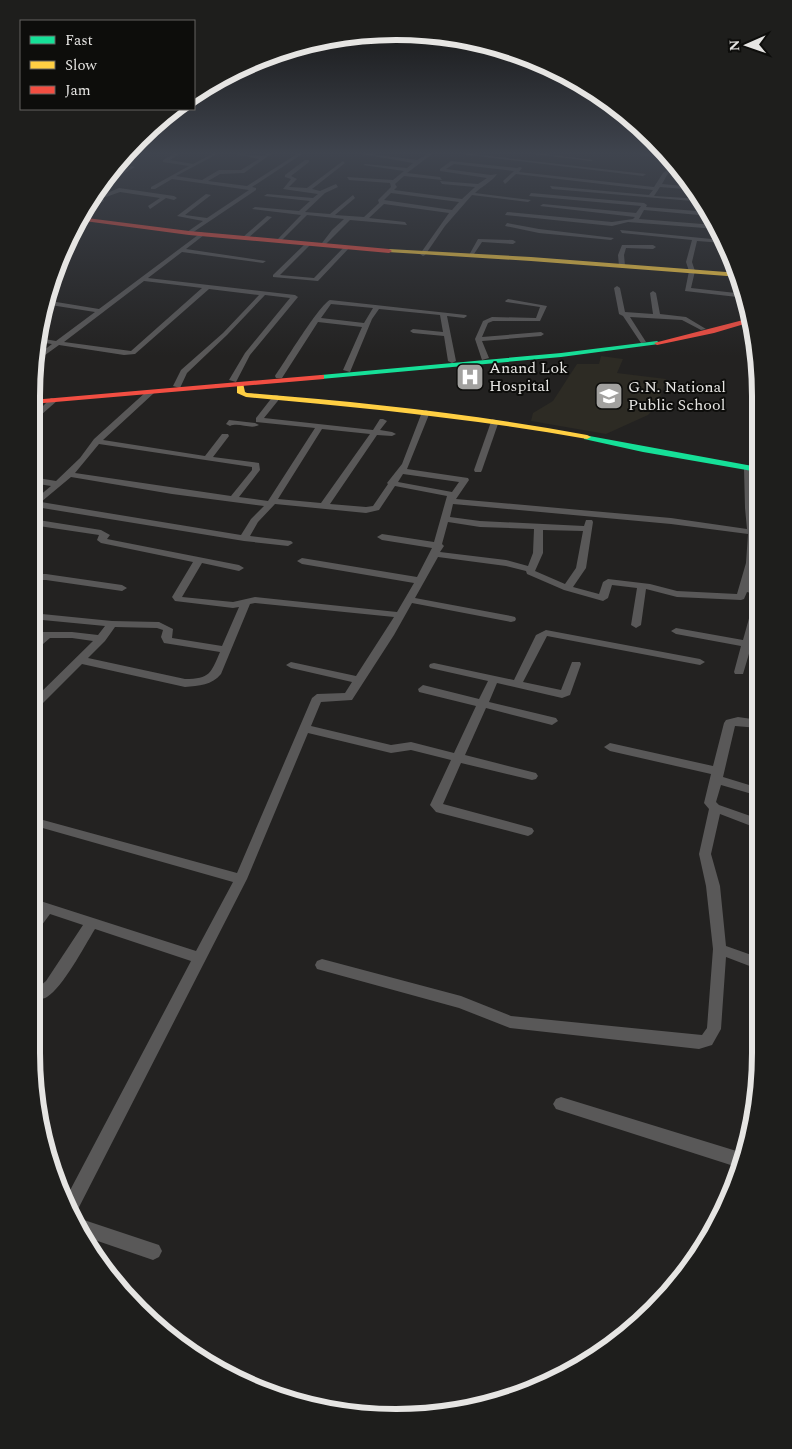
<svg xmlns="http://www.w3.org/2000/svg" width="792" height="1449" viewBox="0 0 792 1449" font-family="Spectral,serif">
  <style>
    .built { fill: #2d2b24 }
    .lines { fill: none; stroke-linecap: round; stroke-linejoin: round }
    .street { fill: #595858; fill-rule: evenodd }
    .fast { fill: #16e098; fill-rule: evenodd }
    .slow { fill: #ffcf43; fill-rule: evenodd }
    .jam { fill: #f24e42; fill-rule: evenodd }
    .labels { text-anchor: middle; dominant-baseline: central; stroke-width: 4; stroke-linejoin: round; paint-order: stroke }
    .far-poi-label { font-size: 16px; fill: #e6e5e3; stroke: #0d0d0b; text-anchor: start }
    .rim { fill: none; stroke: #e6e5e3; stroke-width: 6 }
  </style>
  <rect width="100%" height="100%" fill="#232221"/>
  <path class="built" d="M601,356L623,359L617,373L666,379L658,404L648,415L606,434L531,421L533,413L553,401L577,364H599Z"/>
  <g class="lines">
    <g class="street">
      <path d="M134,154H139L115,164L118,160Z"/>
      <path d="M174,154H179L170,160L193,164L212,154H217L176,176L202,180L219,170H241L259,159L236,154L262,156L266,154H271L244,173L220,174L208,181L247,186L297,154H302L252,187L256,188V190L189,235L187,232L203,221L177,216L206,194L211,195L185,215L207,218L249,190L172,179L155,189H151V187L189,166L163,162V160Z"/>
      <path d="M362,154H371L417,160L428,154H432L407,173L440,177L442,180L404,176L395,184L397,187L394,190L462,199L475,187L442,184L440,181L478,184L487,178L440,171V169L451,161L517,168L520,167L522,168L519,172L654,187L663,173L674,165L676,167L667,175L662,184L694,187L697,190L660,187L654,196L702,199L704,202L552,189L550,186L649,195L653,190L516,174L505,184L503,181L514,171L454,164L446,169L491,175L497,174C494,180 481,187 475,193L531,200L528,202L472,195L445,226L425,255L423,256L420,254L449,213L384,204L369,218L405,222L407,225L350,220L324,246L322,243L332,230L344,219L307,215L279,243L277,240L301,215L252,209L255,207L299,211L310,201L264,196L267,194L313,198L318,194L283,189L291,179L285,177V175L305,160H309V162L291,176L297,179L289,187L307,188L343,161L345,163L312,189L320,191L336,184L338,187L325,193L305,212L330,214L353,195L355,198L335,215L364,217L379,203L378,200L391,187L390,183L349,180L347,177L393,180L404,171L363,165L365,164L407,168L413,163ZM391,193L459,202L452,210L384,200Z"/>
      <path d="M461,154H472L646,174L643,176Z"/>
      <path d="M533,154H545L593,160L591,161Z"/>
      <path d="M640,154L666,155L669,158L642,155Z"/>
      <path d="M131,166L135,167L98,188L102,183Z"/>
      <path d="M119,188L174,196L177,198L174,200L166,198L150,209L148,206L160,198L120,192L103,198L104,201L81,212L85,207L98,200L95,195L100,196Z"/>
      <path d="M531,193L644,203L647,205L646,207L709,212L710,216L644,210L639,219L715,225L717,229L628,222L612,226L505,215L507,212L612,222L633,219L635,217L540,206L543,204L636,213L641,206L529,196Z"/>
      <path d="M267,216L272,217L247,239H243V237Z"/>
      <path d="M507,223L539,229L614,238L611,240L539,233L505,226Z"/>
      <path d="M620,230L722,240L724,243L697,241L692,262L695,271L691,288L745,294L746,298L685,291L689,271L686,262L692,240L622,233Z"/>
      <path d="M202,232L204,235L186,249L266,261L263,263L182,252L148,278L295,295L298,297L250,355L236,382L229,380L245,353L290,298L265,295L227,335L187,373L180,388L173,386L181,370L223,333L259,295L209,289L135,354L124,355L59,345L34,363L35,357L52,344L37,342L38,338L56,341L95,312L44,304V300L99,309ZM144,281L202,288L131,351L64,342Z"/>
      <path d="M478,239L513,240L516,242L513,244L482,242L472,257H468Z"/>
      <path d="M307,242L312,243L280,275L314,278L345,246L350,247L318,281L273,277V275Z"/>
      <path d="M622,245H653L656,247L653,249L626,248L624,255L625,266L622,268L619,266L618,255Z"/>
      <path d="M617,286L620,288L625,312L653,314L650,293L653,291L656,293L660,314L686,317L706,329L701,330L682,320L630,317L646,342L641,343L623,316L619,314L614,288Z"/>
      <path d="M508,299L547,306L540,321H493L488,323L482,337L541,332L544,334L541,336L482,341L489,358L482,360L475,339L483,321L492,317L536,318L540,307L506,302L505,301Z"/>
      <path d="M330,300L466,315L467,316L464,318L447,316L456,361L452,363L448,361L444,336L413,333L410,331L413,329L443,332L440,315L379,309L372,319L350,372L343,370L362,327L318,322L282,378H276L275,376C285,362 319,305 330,300ZM331,304L373,308L364,323L321,318Z"/>
      <path d="M147,391L154,393L103,440L205,456L222,434H228L229,436L213,457L259,463L260,470L239,497L268,501L315,428L256,422V418L274,395H277L281,397L264,418L373,430L380,419H383L387,421L380,430L392,432L396,434L392,436L377,435L330,504L366,507L373,506L388,484L387,483L402,464L422,412L426,410L430,412L407,469L468,478L469,480L456,499L671,518L747,529L745,508L744,468L745,466H751L758,538L756,563L749,586L758,589V595L747,592L744,599L741,600L677,597L646,589L641,625L636,628L631,625L637,588L612,585L608,598L603,601L564,590L527,574L526,571L506,566L438,557L415,598L511,616L515,617L516,619L515,621L511,622L412,603L394,635L352,700L321,702L311,726L391,745L411,742L454,753L476,706L419,692L418,689L423,685L479,699L488,681L430,668L429,666L430,664L434,663L514,680L536,635L546,630L700,659L705,662L700,665L547,636L523,682L561,690L572,662H580L581,664L570,695L562,698L497,683L489,702L556,718L558,721L552,725L486,708L465,755L532,772L536,773L538,776L536,779L532,780L461,763L443,804L532,828L534,831L532,834L528,836L436,812L430,805L451,760L411,750L391,753L308,733L247,879L76,1213L74,1214L66,1198L191,961L95,929C84,947 63,987 47,997C42,1000 37,999 31,998V986L39,987L46,981L83,925L50,914L36,933L31,934V918L37,910L31,908V898L196,951L233,882L32,825V817L237,873L312,698L317,694L345,693L352,682L291,668L286,665L291,662L356,676L394,617L255,603L250,604L221,674C212,685 199,686 185,687L82,664L36,710L32,711V701L93,641L72,638H50L36,650L32,651V643L37,638H32V632H72L98,635L105,626L32,619V613L112,621L159,622L173,629L172,638L222,646L239,607L233,608L175,601L172,597L193,562L101,543L97,540L99,535L32,525V519L101,530L110,535L107,539L239,565L244,568L239,571L202,563L182,597L233,602L255,597L397,612L414,583L302,564L297,561L302,558L417,577L432,548L382,540L377,537L382,534L434,542L447,496L395,486L379,510L366,513L275,504L258,522L250,536L291,541L293,543L288,546L244,541L36,507L32,509V502L51,486L32,483V477L56,481L80,458L94,439ZM322,429L370,434L321,503L278,499ZM99,444L252,467V470L231,496L75,473ZM403,474L459,482L452,492L398,482ZM71,477L172,494L264,506L251,519L241,535L41,502ZM453,504L671,524L748,534L746,563L737,594L677,591L650,584L608,579L603,582L599,594L573,587L586,568L593,522L592,520H586L584,526L480,521L450,517ZM448,522L480,527L534,529L533,553L528,566L506,560L440,552L444,546L442,544ZM543,530L583,531L576,568L565,584L535,571L543,553ZM115,627L157,628L163,630L161,637L164,643L220,652C211,673 210,679 185,679L88,658L105,641Z"/>
      <path d="M51,398L58,400L32,423V417Z"/>
      <path d="M492,419L499,421L482,470L481,472H475L474,470Z"/>
      <path d="M229,420L255,423L259,425C251,430 239,422 230,426L226,424Z"/>
      <path d="M32,574H46L122,585L127,588L122,591L46,580H32Z"/>
      <path d="M758,601L759,620L743,674H735L734,672L741,646L676,634L671,631L676,628L743,640L753,604Z"/>
      <path d="M738,717L759,720V728L735,726L723,777L759,788V796L721,785L716,802L719,805L759,819V829L720,814L711,854L720,886L726,946L760,958V970L726,957L721,1029L712,1045L699,1049L510,1028L459,1008L317,969L315,965L317,961L322,959L461,996L511,1016L702,1035L707,1028L713,949L706,886L699,854L709,809L704,803L711,774L610,751L604,747L610,743L713,766L724,723L726,720Z"/>
      <path d="M760,1067L758,1088L754,1086L751,1081L755,1069Z"/>
      <path d="M561,1097L743,1153L746,1154L740,1168L556,1109L553,1104L556,1099Z"/>
      <path d="M81,1219L159,1245L162,1251L159,1257L153,1260L86,1237L77,1220Z"/>
    </g>
    <g class="fast">
      <path d="M657,341L660,343L659,344L561,357L321,379L317,377L321,375L561,353Z"/>
      <path d="M584,435L758,467V472L643,452L584,439Z"/>
    </g>
    <g class="slow">
      <path d="M389,249L531,257L739,273L740,277L531,261L387,252L386,251Z"/>
      <path d="M237,383H243L245,392L247,393C361,402 474,414 587,435L591,437L587,439C474,419 360,407 246,397L237,393Z"/>
    </g>
    <g class="jam">
      <path d="M79,217L189,231L389,249L392,251L389,253L189,235L77,220Z"/>
      <path d="M751,318V322L714,333L657,345L654,343Z"/>
      <path d="M321,375H324V379L32,404V400Z"/>
    </g>
  </g>
  <linearGradient id="sky" x2="0" y2="1"><stop stop-color="#131312"/><stop offset="0.43" stop-color="#3f444e"/><stop offset="1" stop-color="#3f444e" stop-opacity="0"/></linearGradient>
  <rect width="792" height="356" fill="url(#sky)"/>
  <defs>
    <symbol id="hospital-square" viewBox="-11 -11 22 22"><rect x="-9" y="-9" width="18" height="18" rx="4" fill="#a2a19f" stroke="#0d0d0b"/><path d="M-5-5h3v3.5h4V-5h3V5h-3V1.5h-4V5h-3Z" fill="#fff"/></symbol>
    <symbol id="school-square" viewBox="-11 -11 22 22"><rect x="-9" y="-9" width="18" height="18" rx="4" fill="#a2a19f" stroke="#0d0d0b"/><path d="M0-5L7-2L0 1L-7-2ZM-4 1L0 2.5L4 1V4Q0 6-4 4Z" fill="#fff"/></symbol>
  </defs>
  <g fill-rule="evenodd">
    <use href="#hospital-square" x="454" y="361" width="32" height="32"/>
    <use href="#school-square" x="593" y="380" width="32" height="32"/>
  </g>
  <g class="labels">
    <g class="far-poi-label">
      <text x="489" y="368">Anand Lok<tspan x="489" dy="18">Hospital</tspan></text>
      <text x="628" y="387">G.N. National<tspan x="628" dy="18">Public School</tspan></text>
    </g>
  </g>
  <path d="M0 0H792V1449H0ZM396 40H396A356 356 0 0 1 752 396V1053A356 356 0 0 1 396 1409H396A356 356 0 0 1 40 1053V396A356 356 0 0 1 396 40Z" fill="#1e1e1c" fill-rule="evenodd"/>
  <path class="rim" d="M396 40H396A356 356 0 0 1 752 396V1053A356 356 0 0 1 396 1409H396A356 356 0 0 1 40 1053V396A356 356 0 0 1 396 40Z"/>
  <rect x="20" y="20" width="175" height="90" fill="#0d0d0b" stroke="#646361"/>
  <rect x="30" y="36" width="25" height="8" fill="#16e098" stroke="#646361"/>
  <text x="65" y="45" font-size="15" fill="#e6e5e3">Fast</text>
  <rect x="30" y="61" width="25" height="8" fill="#ffcf43" stroke="#646361"/>
  <text x="65" y="70" font-size="15" fill="#e6e5e3">Slow</text>
  <rect x="30" y="86" width="25" height="8" fill="#f24e42" stroke="#646361"/>
  <text x="65" y="95" font-size="15" fill="#e6e5e3">Jam</text>
  <g transform="translate(747 45) rotate(268)" stroke="#0d0d0b" stroke-width="4" paint-order="stroke">
  <path d="M0-4L9 19L0 12L-9 19Z" fill="#e6e5e3"/>
  <text y="-8" font-size="14" font-weight="bold" text-anchor="middle" fill="#e6e5e3">N</text>
  </g>
</svg>
